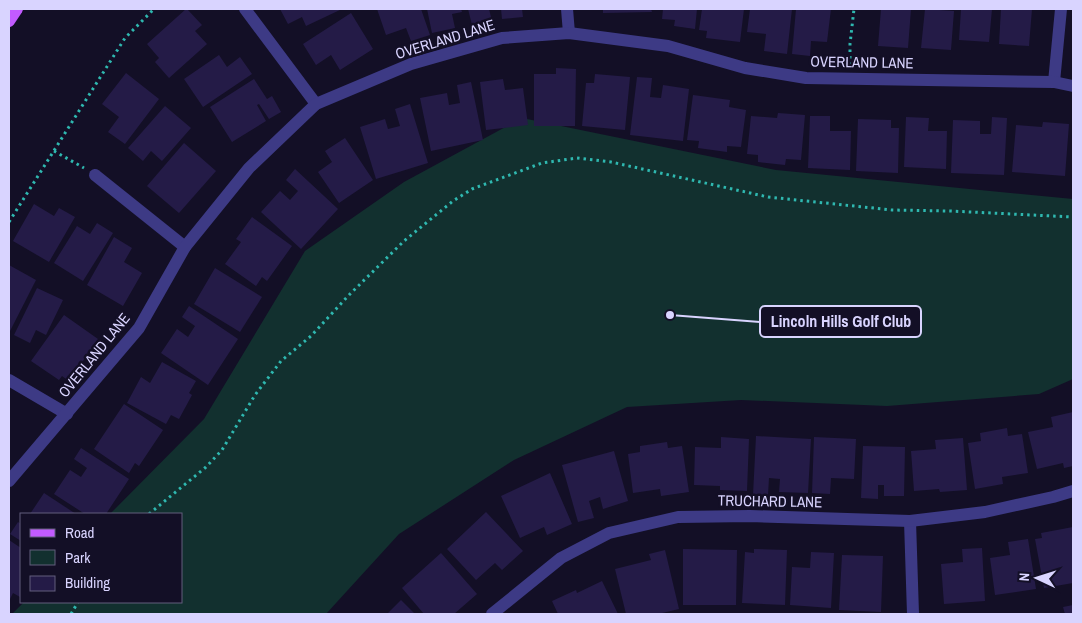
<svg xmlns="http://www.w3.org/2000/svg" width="1082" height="623" viewBox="0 0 1082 623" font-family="'Archivo Narrow',sans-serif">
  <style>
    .green { fill: #12302f }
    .building { fill: #241b47 }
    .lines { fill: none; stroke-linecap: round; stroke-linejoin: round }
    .path { stroke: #2fb8b0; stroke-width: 3; stroke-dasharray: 2.5 4; stroke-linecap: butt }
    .minor { stroke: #3d3a85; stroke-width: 12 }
    .major { stroke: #c25bff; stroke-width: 12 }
    .labels { text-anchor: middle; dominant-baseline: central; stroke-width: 5; stroke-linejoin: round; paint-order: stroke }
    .street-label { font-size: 15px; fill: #d9d4ff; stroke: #130f26 }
    .leader { fill: none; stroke: #d9d4ff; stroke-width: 2 }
    .callout-dot { fill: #d9d4ff; stroke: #130f26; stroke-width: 2 }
    .callout { fill: #130f26; stroke: #d9d4ff; stroke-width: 2 }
    .callout-label { font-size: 16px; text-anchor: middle; font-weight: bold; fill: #d9d4ff }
  </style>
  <rect width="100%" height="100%" fill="#130f26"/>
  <path class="green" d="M522,118L776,170L1073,199V379L1039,394L887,406L741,400L627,407L514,460L399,534L326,614H12L24,602H181V514H110L204,419L305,251L404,182Z"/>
  <g class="building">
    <path d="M186,9H187L202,25L195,31L207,44L169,78L155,62L159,58L147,44Z"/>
    <path d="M280,9H342L306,26L302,17L288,24Z"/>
    <path d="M377,9H421L430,35L411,41L406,28L386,35Z"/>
    <path d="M427,9H461L462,12L452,14L455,28L432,33Z"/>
    <path d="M468,9H489L492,21L472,25Z"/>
    <path d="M501,9H522L523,17L502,19Z"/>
    <path d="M603,9H651L652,12L603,13Z"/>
    <path d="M663,9H697L695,29L674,26L675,20L662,19Z"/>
    <path d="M702,9H744L740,42L706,38L707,31L699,30Z"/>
    <path d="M750,9H792L787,54L764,51L766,34L747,32Z"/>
    <path d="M796,9H831L827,42L811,41L810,56L792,54Z"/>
    <path d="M881,9H911L908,48L878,46Z"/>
    <path d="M925,9L954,11L951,50L921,48Z"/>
    <path d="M961,9H992L989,42L959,40Z"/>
    <path d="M1001,9H1032L1029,46L999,44Z"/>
    <path d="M351,13L373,49L340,70L331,55L316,65L303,44Z"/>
    <path d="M219,55L227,67L240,57L252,74L203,107L184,79Z"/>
    <path d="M556,68L576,69L575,126H534V74H556Z"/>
    <path d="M126,73L159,99L125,144L108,132L119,117L102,104Z"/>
    <path d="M595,74L630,77L625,130L582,126L586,83H594Z"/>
    <path d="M637,77L652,78L650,97L661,98L663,85L689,89L683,141L630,135Z"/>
    <path d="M254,79L267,99L272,96L281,112L269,119L259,104L257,105L266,121L232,142L210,107Z"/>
    <path d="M503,79L505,90L523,88L528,125L486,130L480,82Z"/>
    <path d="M471,82L483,140L431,151L420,98L447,93L449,105L460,103L457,85Z"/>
    <path d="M693,95L730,100L729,107L746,110L741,147L727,146V152L698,148L699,141L687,140Z"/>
    <path d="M410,104L428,163L376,179L360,127L385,119L388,129L400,126L395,109Z"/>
    <path d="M165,106L191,128L162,161L151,151L143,161L128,148Z"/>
    <path d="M778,113L805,115L801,160L786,159L785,165L758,162V155L747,154L751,116L777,118Z"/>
    <path d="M810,116H830V131H851L850,170L808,168Z"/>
    <path d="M906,117L929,118L928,131H947L946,169L904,167Z"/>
    <path d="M992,117L1007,118L1004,175L951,173L953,120L980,121V134H991Z"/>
    <path d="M858,119L891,120V128H899L898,173L856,171Z"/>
    <path d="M1043,122L1069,124L1065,176L1012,172L1016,125L1042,127Z"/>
    <path d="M345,138L373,180L339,203L318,172L332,162L325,151Z"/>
    <path d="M184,143L216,171L179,213L147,186Z"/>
    <path d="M295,169L338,209L301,249L261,212L280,191L290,200L298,191L286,180Z"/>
    <path d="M34,204L54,216L59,208L75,217L49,262L13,241Z"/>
    <path d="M252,217L292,246L267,281L262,277L256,286L225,264L241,242L236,239Z"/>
    <path d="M97,223L113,233L83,281L54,263L77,226L90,234Z"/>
    <path d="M114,237L132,248L124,262L142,273L123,306L87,285Z"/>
    <path d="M9,265L36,280L9,333Z"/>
    <path d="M215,268L262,297L240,332L194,304Z"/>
    <path d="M37,288L63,300L46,335L36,330L30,343L14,335Z"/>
    <path d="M189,306L238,339L208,385L161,353L177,329L188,337L195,326L182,317Z"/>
    <path d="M64,315L98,339L69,381L62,376L59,380L31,361Z"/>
    <path d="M162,362L196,381L189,393L192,395L179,419L171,415L166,424L127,403L141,377L150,383Z"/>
    <path d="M124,404L163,430L139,466L135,463L129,473L94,449Z"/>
    <path d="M1073,412V466L1064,468L1063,463L1037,469L1028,432L1053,427L1051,417Z"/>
    <path d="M1007,428L1008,436L1022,434L1028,473L1002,477L1003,484L975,489L968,443L981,441L980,433Z"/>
    <path d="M756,436L811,439L808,493L779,492L780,479L769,478L768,495H753Z"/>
    <path d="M721,437L749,439L747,491L720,490V486L694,485L695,447L721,448Z"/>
    <path d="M814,437L856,439L854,479L831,478L830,494L812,493Z"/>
    <path d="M963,438L967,490L940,492L939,489L914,491L911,451L936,449L935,440Z"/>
    <path d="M667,442L668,448L682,446L689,492L661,496L660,489L633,493L628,454L640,452V446Z"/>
    <path d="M863,446L905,447L904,496H884V485H878V499L861,498Z"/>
    <path d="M81,448L129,479L106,514H85L54,494L70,470L81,477L87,468L74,459Z"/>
    <path d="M614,451L628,501L603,509L600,497L589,501L594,518L578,522L562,465Z"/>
    <path d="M550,473L572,524L547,535L544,527L520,538L501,496Z"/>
    <path d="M44,493L76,514H30Z"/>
    <path d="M486,512L523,551L502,570L495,563L476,580L447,549Z"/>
    <path d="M18,522L21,524V541L10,534Z"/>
    <path d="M1073,527V583L1044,588L1035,539L1042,538L1041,533Z"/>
    <path d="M1028,539L1036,589L995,595L990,558L1010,555L1008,542Z"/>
    <path d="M9,540L21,548V596L20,597L13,593L9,601Z"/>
    <path d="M982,548L985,601L944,604L941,564L963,562L962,549Z"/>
    <path d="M683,549L737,550L736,605H683Z"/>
    <path d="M754,549L787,550L785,605L742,603L745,552L754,553Z"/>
    <path d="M665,550L679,609L658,614H626L615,569L651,560L649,554Z"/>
    <path d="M811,552L834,553L831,608L790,605L792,567L810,568Z"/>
    <path d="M441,553L477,594L454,614H424L402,588Z"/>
    <path d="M842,555L883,556L881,612L839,610Z"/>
    <path d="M602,581L618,614H558L552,601L576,590L577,593Z"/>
    <path d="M401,600L415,614H387Z"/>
    <path d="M1073,605V614H1065L1063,607Z"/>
  </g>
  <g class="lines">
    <g class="path">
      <path d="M850,65V44L854,9"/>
      <path d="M54,151L84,168"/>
      <path d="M9,222L125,38L154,9"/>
      <path d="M149,514L206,467L222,450L255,395L281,361L311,336L349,295L404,241L453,201L472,189L542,163L577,158L611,162L768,197L892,210L950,211L1073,217"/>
      <path d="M71,614L78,602"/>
    </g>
    <g class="minor">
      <path d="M245,9L316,104"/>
      <path d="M567,9L569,33"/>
      <path d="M1054,82L1061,9"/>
      <path d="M95,175L185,247"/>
      <path d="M9,380L67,414"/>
      <path d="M9,481L139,328L185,247L249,168L316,104L411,64L502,38L569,33L668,46L745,68L806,78L1054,82L1073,86"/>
      <path d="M910,521L913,614"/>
      <path d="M492,614L561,558L609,533L678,517L750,516L910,521L985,512L1053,497L1073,491"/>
    </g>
    <path class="major" d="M9,21L17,9"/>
  </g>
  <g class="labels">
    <g class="street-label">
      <text transform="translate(445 39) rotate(-17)">OVERLAND LANE</text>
      <text transform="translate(862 62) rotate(1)">OVERLAND LANE</text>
      <text transform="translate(94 355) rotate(-51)">OVERLAND LANE</text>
      <text transform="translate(770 501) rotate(1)">TRUCHARD LANE</text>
    </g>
  </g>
  <path class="leader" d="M670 315L760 322"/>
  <circle class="callout-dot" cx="670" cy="315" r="5"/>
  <rect class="callout" x="760" y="306" width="161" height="31" rx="5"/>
  <g class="callout-label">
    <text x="841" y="327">Lincoln Hills Golf Club</text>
  </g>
  <rect width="1082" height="623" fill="none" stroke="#d9d4ff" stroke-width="20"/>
  <rect x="20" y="513" width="162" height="90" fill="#130f26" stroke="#625e7d"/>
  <rect x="30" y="529" width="25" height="8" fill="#c25bff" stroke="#625e7d"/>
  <text x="65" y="538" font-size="15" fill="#d9d4ff">Road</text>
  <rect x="30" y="550" width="25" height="15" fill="#12302f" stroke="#625e7d"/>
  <text x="65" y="563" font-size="15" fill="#d9d4ff">Park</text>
  <rect x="30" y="576" width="25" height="15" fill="#241b47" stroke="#625e7d"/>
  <text x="65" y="588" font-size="15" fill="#d9d4ff">Building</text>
  <g transform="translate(1037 578) rotate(274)" stroke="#130f26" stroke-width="4" paint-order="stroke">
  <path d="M0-4L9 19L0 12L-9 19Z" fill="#d9d4ff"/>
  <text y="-8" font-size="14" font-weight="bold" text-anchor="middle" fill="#d9d4ff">N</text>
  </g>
</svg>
